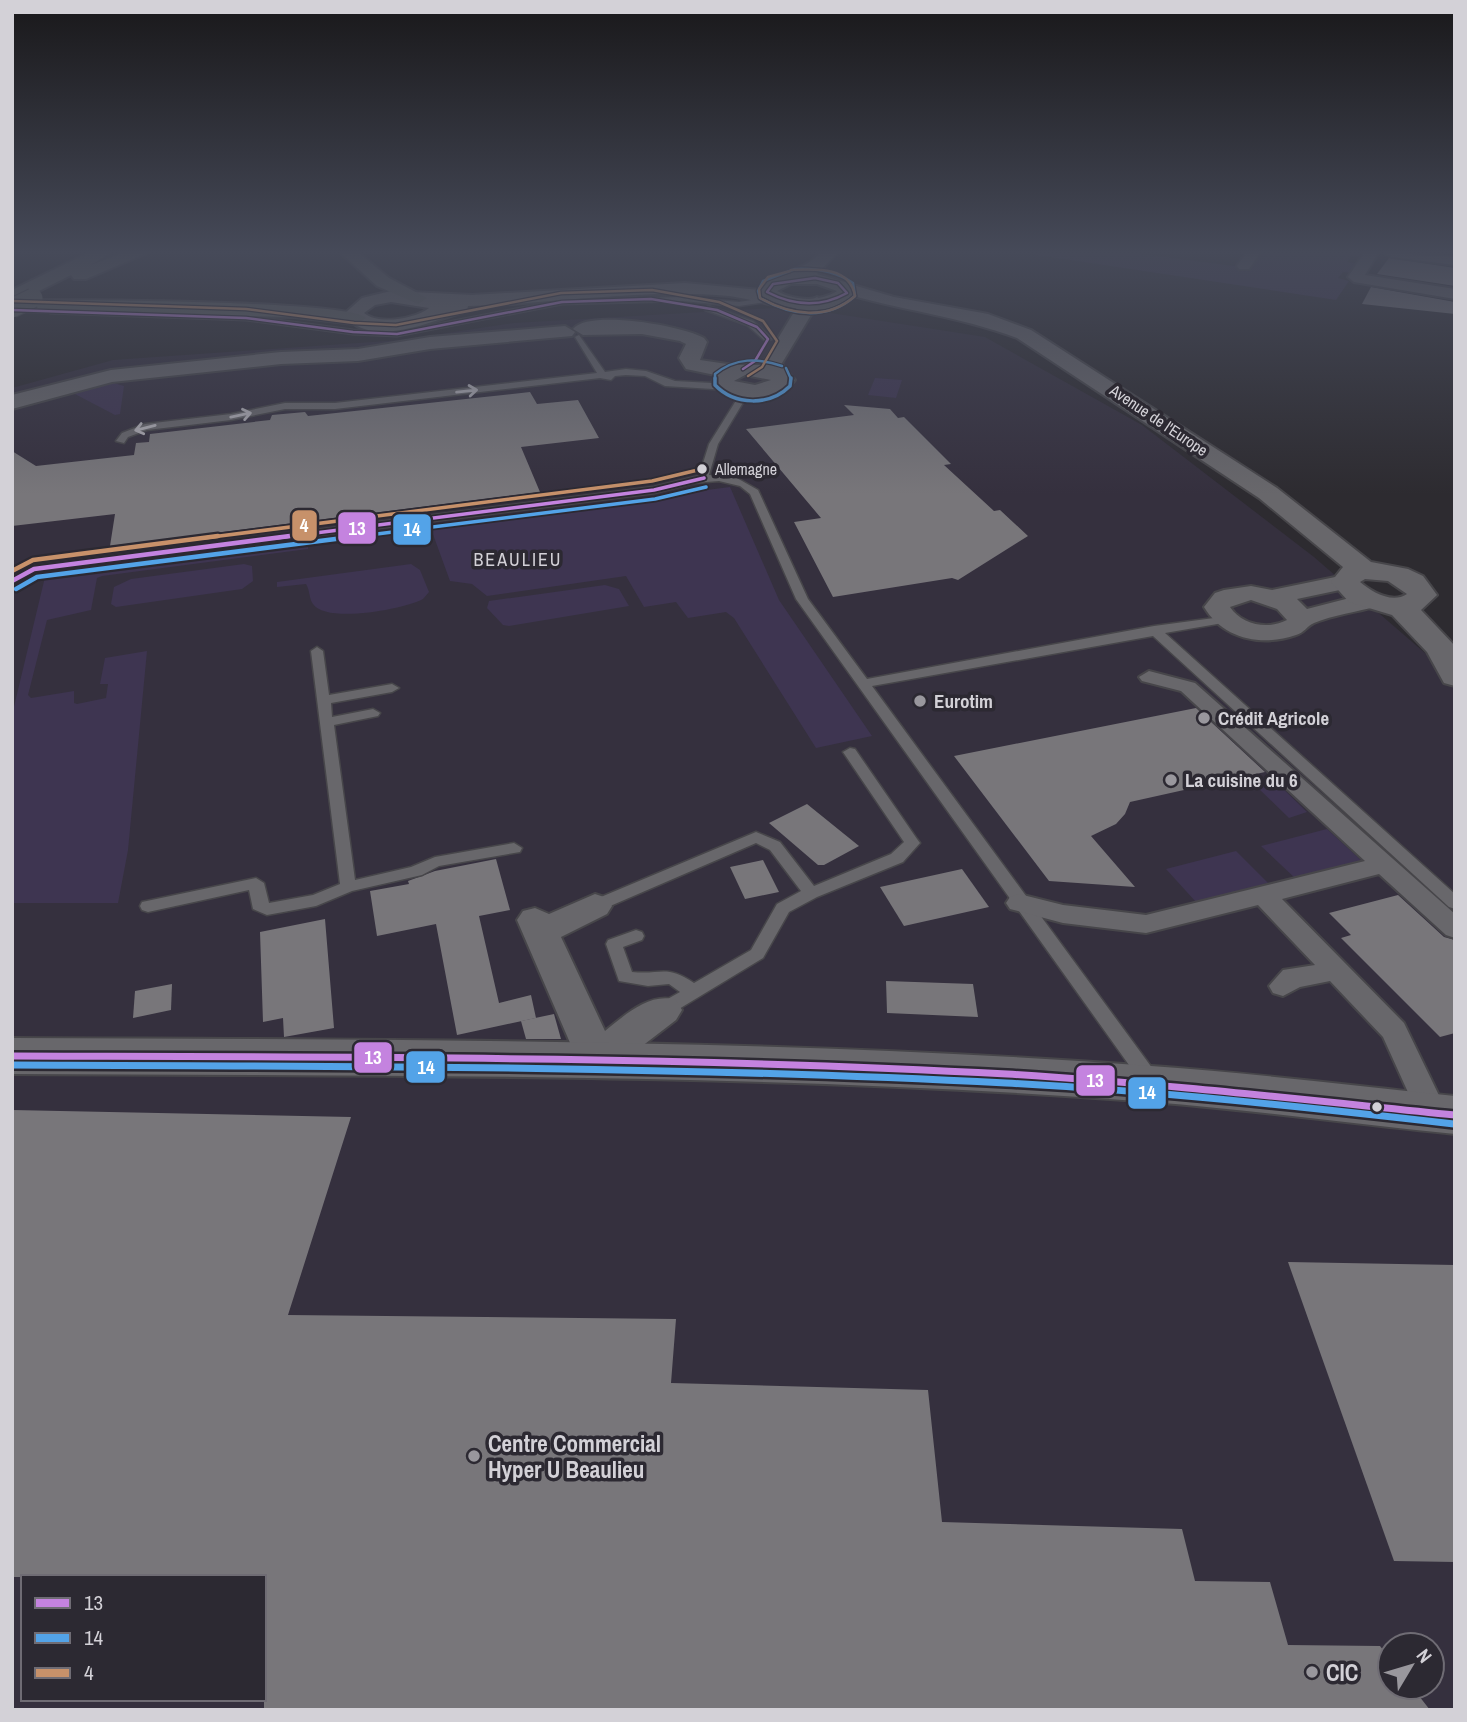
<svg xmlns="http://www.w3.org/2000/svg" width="1467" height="1722" viewBox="0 0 1467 1722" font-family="'Archivo Narrow',sans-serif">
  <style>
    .built { fill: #35303e; fill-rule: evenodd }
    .green { fill: #3e3551 }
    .building { fill: #78767a }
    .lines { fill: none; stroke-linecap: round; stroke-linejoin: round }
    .service-casing { stroke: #47464a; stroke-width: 3 }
    .pedestrian-casing { stroke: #47464a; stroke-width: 4 }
    .minor-casing { stroke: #47464a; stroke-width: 4 }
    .tertiary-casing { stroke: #47464a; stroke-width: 4 }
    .secondary-casing { stroke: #47464a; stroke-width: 4 }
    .trunk-casing { stroke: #47464a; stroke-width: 4 }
    .service { fill: #68676b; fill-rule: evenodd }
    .pedestrian { fill: #68676b; fill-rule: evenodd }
    .minor { fill: #68676b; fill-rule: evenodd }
    .tertiary { fill: #68676b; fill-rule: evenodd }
    .secondary { fill: #69686a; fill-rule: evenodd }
    .trunk { fill: #626462; fill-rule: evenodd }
    .trunk-bridge-casing { stroke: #47464a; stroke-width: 21; stroke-linecap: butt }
    .trunk-bridge { stroke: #626462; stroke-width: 19 }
    .bus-1-far3-casing { stroke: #2c2932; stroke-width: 5 }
    .bus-1-far2-casing { stroke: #2c2932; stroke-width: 7 }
    .bus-1-far1-casing { stroke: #2c2932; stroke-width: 9 }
    .bus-1-casing { stroke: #2c2932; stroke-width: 12 }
    .bus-2-far3-casing { stroke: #2c2932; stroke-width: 5 }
    .bus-2-far2-casing { stroke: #2c2932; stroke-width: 7 }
    .bus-2-far1-casing { stroke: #2c2932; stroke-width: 9 }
    .bus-2-casing { stroke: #2c2932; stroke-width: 12 }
    .bus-3-far2-casing { stroke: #2c2932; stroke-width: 5 }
    .bus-3-far1-casing { stroke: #2c2932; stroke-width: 7 }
    .bus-3-casing { stroke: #2c2932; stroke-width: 9 }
    .bus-1-far3 { stroke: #c483df; stroke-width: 2.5 }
    .bus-1-far2 { stroke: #c483df; stroke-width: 3.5 }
    .bus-1-far1 { stroke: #c483df; stroke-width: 4.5 }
    .bus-1 { stroke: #c483df; stroke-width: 7 }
    .bus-2-far3 { stroke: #53a3e8; stroke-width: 2.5 }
    .bus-2-far2 { stroke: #53a3e8; stroke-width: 3.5 }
    .bus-2-far1 { stroke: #53a3e8; stroke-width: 4.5 }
    .bus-2 { stroke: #53a3e8; stroke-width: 7 }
    .bus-3-far2 { stroke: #c7916a; stroke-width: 2.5 }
    .bus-3-far1 { stroke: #c7916a; stroke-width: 3.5 }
    .bus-3 { stroke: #c7916a; stroke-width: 4.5 }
    .oneway { stroke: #b3b1b7 }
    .bus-dot { fill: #d3d1d7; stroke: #2c2932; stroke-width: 2.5 }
    .poi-dot { fill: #99979d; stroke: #2c2932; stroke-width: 2.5 }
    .labels { text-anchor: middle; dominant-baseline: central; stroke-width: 7; stroke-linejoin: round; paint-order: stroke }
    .far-street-label { font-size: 16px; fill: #d3d1d7; stroke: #2c2932 }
    .far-bus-label { font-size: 16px; fill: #d3d1d7; stroke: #2c2932; text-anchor: start }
    .far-neighbourhood-label { font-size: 18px; letter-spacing: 2px; fill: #d3d1d7; stroke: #2c2932 }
    .poi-label { font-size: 19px; font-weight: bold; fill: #d3d1d7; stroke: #2c2932; text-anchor: start }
    .near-poi-label { font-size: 23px; font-weight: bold; fill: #d3d1d7; stroke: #2c2932; text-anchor: start }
    .line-badge { stroke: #2c2932; stroke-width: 2.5 }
    .badge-label { font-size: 19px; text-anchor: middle; font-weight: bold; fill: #fff }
  </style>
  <rect width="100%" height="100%" fill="#2d2b30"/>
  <path class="built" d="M792,307L985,337L1142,425L1314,557L1455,679V1710H12V388L113,360L401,340L514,323ZM23,1577H264V1699H23ZM1390,1645H1432V1687H1390Z"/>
  <g class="green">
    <path d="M1024,253H1134L1249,268L1260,253H1363L1362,256L1352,255L1347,262L1357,264L1353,273L1343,272L1338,278L1349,281L1336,300Z"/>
    <path d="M875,378L902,380L896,398L868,395Z"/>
    <path d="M107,381L124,386L120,414L115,415L73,393L74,389Z"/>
    <path d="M730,487L779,600L872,736L816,748L734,618L726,612L688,618L676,602L644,607L626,576L487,596L472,584L450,581L430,526Z"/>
    <path d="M308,542V549L102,576L97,578L91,610L47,620L28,695L31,698L74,691V703L77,704L106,698L108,684H100L105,658L147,651L128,850L118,903H12V715L45,577Z"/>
    <path d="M244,564L252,566L253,581L242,589L116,607L111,604L114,587L131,579Z"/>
    <path d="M411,564L420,570L429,592L423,599C405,609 326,624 313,604C309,599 310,590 306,584L277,587V582Z"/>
    <path d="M605,585L619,589L629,606L509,626L503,625L487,608L489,601Z"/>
    <path d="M1277,783L1307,812L1289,818L1257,787Z"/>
    <path d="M1327,829L1362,861L1296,879L1261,846Z"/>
    <path d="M1236,851L1268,883L1196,902L1166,869Z"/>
  </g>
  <g class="building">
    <path d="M1389,258L1455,268V286L1377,274Z"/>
    <path d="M1371,287L1455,302V314L1362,304Z"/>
    <path d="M530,392L537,404L578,400L599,438L521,447L540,492L110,546L115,514L12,526V451L36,466L134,455L136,443L149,442L150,434L270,420L272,415L305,412L308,416Z"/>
    <path d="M844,405L890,409L898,418L904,417L951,464L944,465L994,511L1000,510L1028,536L958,580L952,578L833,597L794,522L821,518L746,429L854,415Z"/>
    <path d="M1196,708L1265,772L1130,802L1125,814L1116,824L1091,836L1135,887L1049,881L954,756Z"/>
    <path d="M807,804L859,846L824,865H818L769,823Z"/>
    <path d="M496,859L510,910L479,916L499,1003L531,995L536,1018L457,1035L436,924L377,936L370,891L409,884L408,881L435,871Z"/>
    <path d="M763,860L779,892L745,899L730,867Z"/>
    <path d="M962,869L989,907L904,926L880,887Z"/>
    <path d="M1398,895L1444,937L1455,940V1033L1440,1037L1341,938L1351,935L1329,913Z"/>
    <path d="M325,919L334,1028L284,1037L283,1018L263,1022L260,932Z"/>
    <path d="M886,981L973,984L978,1017L887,1013Z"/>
    <path d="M172,984L171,1010L133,1018L135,991Z"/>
    <path d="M554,1014L561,1039H526L521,1021Z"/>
    <path d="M12,1110L351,1117L288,1315L676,1319L671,1383L928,1390L942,1522L1182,1529L1195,1581L1270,1582L1288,1645L1380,1646L1390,1659V1687H1412L1430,1710H264V1577H12Z"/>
    <path d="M1288,1262L1455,1265V1562L1394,1561Z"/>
  </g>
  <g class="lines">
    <defs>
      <g id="service">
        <path d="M776,296L779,300L739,306L682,301L562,304L397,336L353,334L246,320L50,313L46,311L50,309L246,316L353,330L397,332L562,300L682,297L739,302Z"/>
        <path d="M708,306L753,321L772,339L765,341L747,325L705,310Z"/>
        <path d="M579,335L605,372L626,369L646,371L675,381L729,384L733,387L729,390L665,386L645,376L626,375L615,376L611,380L600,378L335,409H285L231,420L147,430L128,437L124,443L116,441L122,433L145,424L231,414L285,403H335L597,373L575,337Z"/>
        <path d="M746,388L750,391L718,444L709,475L735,477L758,490L808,599L867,679L1154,626L1229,616V622L1165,633L1455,894V909L1449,907L1153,636L872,686L1158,1076L1160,1081L1158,1086L1151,1088L1144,1086L796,599L750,494L740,486L719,481L693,483L654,493L55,569L37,572L12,584V576L34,566L654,487L699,476L709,444L742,391Z"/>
        <path d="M317,647L323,651L329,695L392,684L399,688L392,692L331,703L332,717L373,709L380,713L378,716L334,725L355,880L411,867L435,857L514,843L522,848L520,852L439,866L422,875L352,891L316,906L267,915L253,909L249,890L148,912L142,910L140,906L142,902L256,878L264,883L269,903L313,895L340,884L311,651Z"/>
        <path d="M850,748L855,749L917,839L920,843L903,862L817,897L789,912L763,958L669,1015H657L654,1010L657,1005L680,992L669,984L648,986L619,981L606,944L608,940L636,930L642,932L644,936L642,940L623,947L632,972C662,975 666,964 694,983L751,950L777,904L801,891L770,850L756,843L601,910H589L587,906L589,902L756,832L780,842L814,886L891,854L904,842L843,752Z"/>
      </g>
      <path id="pedestrian" d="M1149,671L1195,683L1455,914V938L1446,935L1379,874L1282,899L1404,1023L1447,1112L1443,1121L1432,1124L1421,1121L1383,1037L1330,981L1300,987L1283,996L1273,993L1269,986L1283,970L1315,965L1258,905L1146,933L1063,923L1010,909L1006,903L1010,897L1019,894L1063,905L1146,915L1365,861L1181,691L1142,681L1139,677Z"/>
      <g id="minor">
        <path d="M1246,253H1260L1249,269H1239L1237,266Z"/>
        <path d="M1364,253H1378L1365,275L1455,289V299L1354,282L1348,277Z"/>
        <path d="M1385,253L1455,257V265L1392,257Z"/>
        <path d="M1345,575L1354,577L1357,582L1354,587L1297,599L1307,609L1369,593L1378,596L1382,601L1378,606C1357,612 1333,615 1314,623C1307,626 1304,633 1296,635C1262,647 1223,639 1204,607L1215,593L1224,590L1251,586L1272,590ZM1251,600L1277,609L1287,620C1268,630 1242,625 1230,607Z"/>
        <path d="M595,894L607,898L612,906L607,914L561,937L605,1031C625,1015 650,992 676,1000L682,1010L676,1020L611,1070L597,1074L583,1070L577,1059L517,920L523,911L535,908L549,914Z"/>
      </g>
      <g id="tertiary">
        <path d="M846,283L894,297L988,314L1031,330L1277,488L1371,562L1408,569L1423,576L1437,595L1421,610L1455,646V686L1444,683L1427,652L1392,615L1349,602L1331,582L1343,567L1259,498L1017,338C959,316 898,310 840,292L837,288ZM1365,579L1388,581L1407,594C1392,604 1372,592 1360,582Z"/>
        <path d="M817,297L826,303L811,315L782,363L784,369L795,380C779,402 729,407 712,383L715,375L686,369L679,358L686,344L680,341L642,334L583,335L573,329C589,309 683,326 704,338L707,342L700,360L734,365H762L797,307ZM745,375L771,380L755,385L734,381Z"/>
        <path d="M565,326L575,332L572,336L430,349L358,361L281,364L112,382L12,409V395L111,370L281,352L358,349L430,337Z"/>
        <path d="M12,1038C392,1040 772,1038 1151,1066C1253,1073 1354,1086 1455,1096V1134C1354,1124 1253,1110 1151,1102C773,1073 392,1076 12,1074Z"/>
      </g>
      <path id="secondary" d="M820,253H837L817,274L852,284L856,293C831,326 763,300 729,296C642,288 555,304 468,306L467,311C433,320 370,351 344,314L362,298L391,291L472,295L685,283L760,290C774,270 803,273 820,253ZM791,284H817L837,291C820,302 795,301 777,291ZM391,302L429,308C415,319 378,325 364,313L375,305Z"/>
      <g id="trunk">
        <path d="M88,253H110L91,265L123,253H147L86,279H74L71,275L21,300C64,300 351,300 366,318L356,324L295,317L12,311V290Z"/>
        <path d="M341,253H359L389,278L427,298L418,304L377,286Z"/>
      </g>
    </defs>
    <use href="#service" class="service-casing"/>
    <use href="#pedestrian" class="pedestrian-casing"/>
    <use href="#minor" class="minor-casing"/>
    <use href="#tertiary" class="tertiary-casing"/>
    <use href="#secondary" class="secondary-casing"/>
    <use href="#trunk" class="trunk-casing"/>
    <use href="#service" class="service"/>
    <use href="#pedestrian" class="pedestrian"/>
    <use href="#minor" class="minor"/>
    <use href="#tertiary" class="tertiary"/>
    <use href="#secondary" class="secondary"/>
    <use href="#trunk" class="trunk"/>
    <defs>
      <path id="trunk-bridge" d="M12,308L33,298"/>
    </defs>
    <use href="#trunk-bridge" class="trunk-bridge-casing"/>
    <use href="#trunk-bridge" class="trunk-bridge"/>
    <defs>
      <g id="bus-1-far3">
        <path d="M815,278L838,283L847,293C820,308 794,306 767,292L773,284Z"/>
        <path d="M12,310L246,318L353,332L397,334L562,302L651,299L717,310L757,327L768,339L755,361L743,369"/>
      </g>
      <path id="bus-1-far2" d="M276,538L654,490L704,478"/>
      <path id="bus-1-far1" d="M12,581L34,569L290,536"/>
      <path id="bus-1" d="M12,1056C344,1057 675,1056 1007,1074C1157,1083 1306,1100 1455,1115"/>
      <g id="bus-2-far3">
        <path d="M795,269C816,268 835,271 853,283L855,296C827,321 790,316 760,298L758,291L763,281Z"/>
        <path d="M786,368L791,379"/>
        <path d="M715,379V374C736,357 758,358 782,366"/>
      </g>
      <g id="bus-2-far2">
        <path d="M715,378V385C735,406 770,406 790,386L791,378"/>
        <path d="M345,538L655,499L706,487"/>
      </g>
      <path id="bus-2-far1" d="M16,589L37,577L359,536"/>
      <path id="bus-2" d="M12,1065C343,1066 675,1066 1006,1083C1156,1091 1305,1107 1454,1124"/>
      <g id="bus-3-far2">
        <path d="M790,271L768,277L759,289L760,298C791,315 827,321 855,296C850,266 815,269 791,270"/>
        <path d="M12,301L246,309L354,323L396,325L561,293L652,290L719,302L763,321L777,341L762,367L748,376"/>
      </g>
      <path id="bus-3-far1" d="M204,538L652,481L702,469"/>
      <path id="bus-3" d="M12,571L33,560L218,536"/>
    </defs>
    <use href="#bus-1-far3" class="bus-1-far3-casing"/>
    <use href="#bus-1-far2" class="bus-1-far2-casing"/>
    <use href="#bus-1-far1" class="bus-1-far1-casing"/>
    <use href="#bus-1" class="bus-1-casing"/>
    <use href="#bus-2-far3" class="bus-2-far3-casing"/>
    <use href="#bus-2-far2" class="bus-2-far2-casing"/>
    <use href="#bus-2-far1" class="bus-2-far1-casing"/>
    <use href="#bus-2" class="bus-2-casing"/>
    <use href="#bus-3-far2" class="bus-3-far2-casing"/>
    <use href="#bus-3-far1" class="bus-3-far1-casing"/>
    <use href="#bus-3" class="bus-3-casing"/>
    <use href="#bus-1-far3" class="bus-1-far3"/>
    <use href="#bus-1-far2" class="bus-1-far2"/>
    <use href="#bus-1-far1" class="bus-1-far1"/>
    <use href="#bus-1" class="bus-1"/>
    <use href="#bus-2-far3" class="bus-2-far3"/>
    <use href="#bus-2-far2" class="bus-2-far2"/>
    <use href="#bus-2-far1" class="bus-2-far1"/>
    <use href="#bus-2" class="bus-2"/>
    <use href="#bus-3-far2" class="bus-3-far2"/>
    <use href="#bus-3-far1" class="bus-3-far1"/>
    <use href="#bus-3" class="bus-3"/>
  </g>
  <defs><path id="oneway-shaft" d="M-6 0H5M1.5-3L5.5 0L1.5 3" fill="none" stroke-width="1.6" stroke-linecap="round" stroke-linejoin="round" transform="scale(1.75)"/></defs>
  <g class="oneway">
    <use href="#oneway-shaft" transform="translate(467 391) rotate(-6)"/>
    <use href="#oneway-shaft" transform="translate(241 415) rotate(-12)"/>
    <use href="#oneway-shaft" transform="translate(145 428) rotate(166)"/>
  </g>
  <linearGradient id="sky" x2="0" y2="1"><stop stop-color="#19181a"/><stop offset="0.51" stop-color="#464a59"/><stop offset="1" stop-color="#464a59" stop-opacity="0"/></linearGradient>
  <rect width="1467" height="494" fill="url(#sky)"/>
  <g class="bus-dot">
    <circle cx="702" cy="469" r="6"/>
    <circle cx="1377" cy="1107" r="6"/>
  </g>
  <g class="poi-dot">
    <circle cx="920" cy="701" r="7"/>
    <circle cx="1204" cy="718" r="7"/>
    <circle cx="1171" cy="780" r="7"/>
    <circle cx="474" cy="1456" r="7"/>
    <circle cx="1312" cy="1672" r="7"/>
  </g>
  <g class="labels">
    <g class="far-street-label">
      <text transform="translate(1159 420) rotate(34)">Avenue de l'Europe</text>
    </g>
    <g class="far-bus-label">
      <text x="715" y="469">Allemagne</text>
    </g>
    <g class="far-neighbourhood-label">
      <text x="518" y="559">BEAULIEU</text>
    </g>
    <g class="poi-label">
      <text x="934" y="701">Eurotim</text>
      <text x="1218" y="718">Crédit Agricole</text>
      <text x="1185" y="780">La cuisine du 6</text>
    </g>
    <g class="near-poi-label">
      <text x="488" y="1443">Centre Commercial<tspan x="488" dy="26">Hyper U Beaulieu</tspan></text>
      <text x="1326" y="1672">CIC</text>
    </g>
  </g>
  <g class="line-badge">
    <rect x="291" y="509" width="27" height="33" rx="7" fill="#c7916a"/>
    <rect x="337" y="511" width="40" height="34" rx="7" fill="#c483df"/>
    <rect x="392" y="513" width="40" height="33" rx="7" fill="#53a3e8"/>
    <rect x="353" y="1041" width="40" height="33" rx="7" fill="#c483df"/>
    <rect x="405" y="1050" width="41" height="34" rx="7" fill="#53a3e8"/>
    <rect x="1075" y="1064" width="41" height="33" rx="7" fill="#c483df"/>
    <rect x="1127" y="1076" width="40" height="34" rx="7" fill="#53a3e8"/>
  </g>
  <g class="badge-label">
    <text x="304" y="532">4</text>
    <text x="357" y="535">13</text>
    <text x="412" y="536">14</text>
    <text x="373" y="1064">13</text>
    <text x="426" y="1074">14</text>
    <text x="1095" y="1087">13</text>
    <text x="1147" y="1099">14</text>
  </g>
  <rect width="1467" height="1722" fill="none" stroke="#d3d1d7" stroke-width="28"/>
  <rect x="21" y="1575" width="245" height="126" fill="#2c2932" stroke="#6f6c74" stroke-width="2"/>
  <rect x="35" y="1598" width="35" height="10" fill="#c483df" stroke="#6f6c74" stroke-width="2"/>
  <text x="84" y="1610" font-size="21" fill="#d3d1d7">13</text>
  <rect x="35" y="1633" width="35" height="10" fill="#53a3e8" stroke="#6f6c74" stroke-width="2"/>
  <text x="84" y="1645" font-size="21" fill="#d3d1d7">14</text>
  <rect x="35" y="1668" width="35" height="10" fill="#c7916a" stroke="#6f6c74" stroke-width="2"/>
  <text x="84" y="1680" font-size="21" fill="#d3d1d7">4</text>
  <g transform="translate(1411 1666) rotate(52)"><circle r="33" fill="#2c2932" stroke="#6f6c74" stroke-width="2"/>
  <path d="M0-5L12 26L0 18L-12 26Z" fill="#99979d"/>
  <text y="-10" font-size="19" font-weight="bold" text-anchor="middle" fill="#d3d1d7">N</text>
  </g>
</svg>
